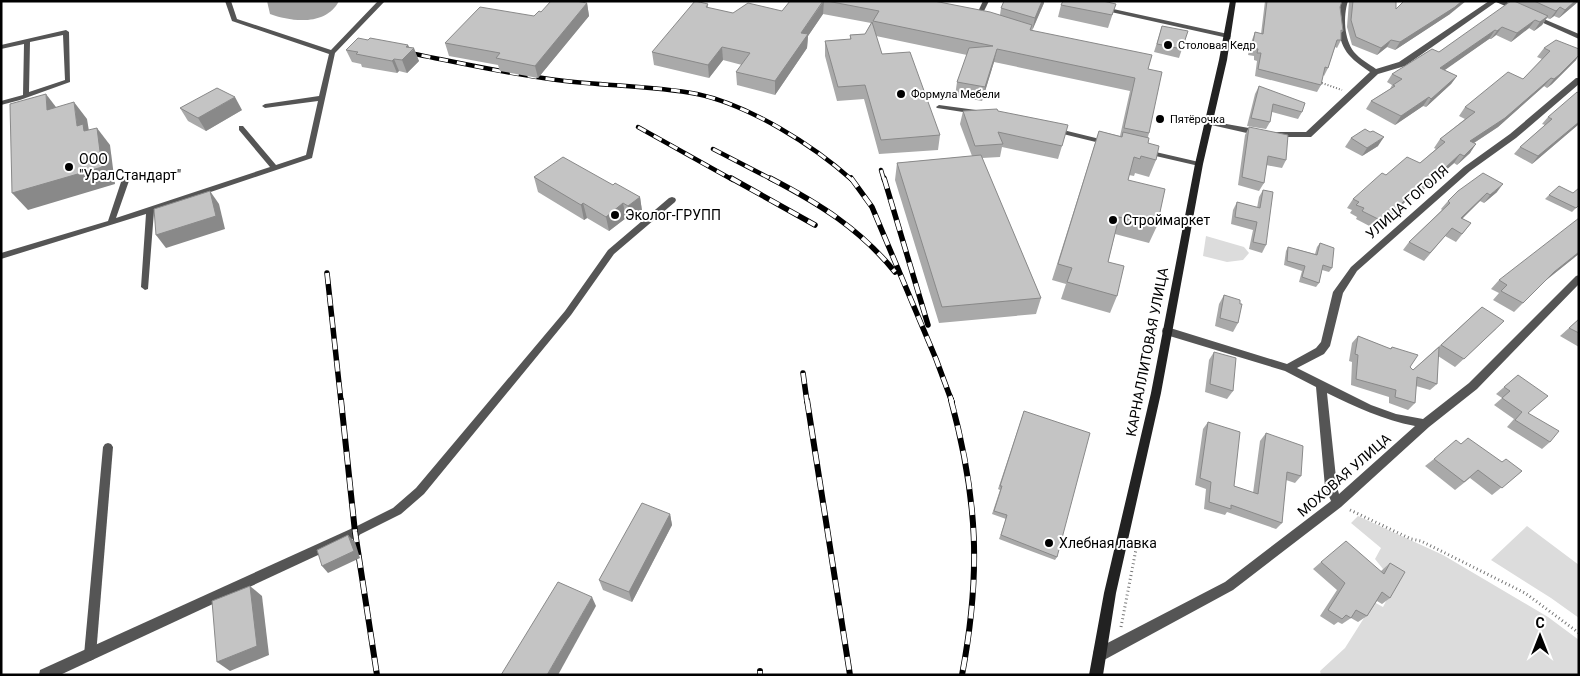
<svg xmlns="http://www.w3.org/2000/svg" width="1580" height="676" viewBox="0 0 1580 676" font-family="Roboto,sans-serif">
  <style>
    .green { fill: #dcdcdc }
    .water { fill: #a3a3a3 }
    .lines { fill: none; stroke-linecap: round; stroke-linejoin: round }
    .path-far1 { stroke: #777; stroke-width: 2; stroke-dasharray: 1 2; stroke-linecap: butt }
    .path { stroke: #777; stroke-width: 3; stroke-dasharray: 1 3; stroke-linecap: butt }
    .lane { fill: #555; fill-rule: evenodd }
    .street { fill: #555; fill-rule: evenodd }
    .secondary { fill: #222; fill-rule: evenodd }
    .rail-far2-casing { stroke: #000; stroke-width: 4.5 }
    .rail-far1-casing { stroke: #000; stroke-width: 5.5 }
    .rail-casing { stroke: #000; stroke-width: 6 }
    .rail-far2 { stroke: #fff; stroke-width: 3; stroke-dasharray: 9; stroke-linecap: butt }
    .rail-far1 { stroke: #fff; stroke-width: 4; stroke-dasharray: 11; stroke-linecap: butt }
    .rail { stroke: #fff; stroke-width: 4.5; stroke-dasharray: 13; stroke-linecap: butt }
    .wall { fill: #a9a9a9 }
    .shaded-wall { fill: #898989 }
    .building { fill: #c4c4c4; stroke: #898989 }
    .poi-dot { fill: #000; stroke: #fff; stroke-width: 2 }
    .labels { text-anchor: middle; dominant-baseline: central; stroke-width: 4; stroke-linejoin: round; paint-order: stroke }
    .far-poi-label { font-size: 11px; fill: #000; stroke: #fff; text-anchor: start }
    .poi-label { font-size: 14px; fill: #000; stroke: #fff; text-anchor: start }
    .street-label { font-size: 14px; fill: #000; stroke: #fff }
  </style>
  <rect width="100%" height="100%" fill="#fff"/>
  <g class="green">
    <path d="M1206,236L1244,247L1249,253L1243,260L1227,262L1203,256Z"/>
    <path d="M1358,516L1443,555L1548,617L1579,640V675H1321L1320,671L1345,648L1364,618L1353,599L1361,595L1383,607L1395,584L1375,559L1381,548L1351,523Z"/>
    <path d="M1527,526L1579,565V618L1551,598L1491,560Z"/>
  </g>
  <path class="water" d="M267,1H339C326,26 292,22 270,14Z"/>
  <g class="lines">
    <path class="path-far1" d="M1319,82L1342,90"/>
    <g class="path">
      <path d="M1350,510L1411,539L1421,541L1525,593L1579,633"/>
      <path d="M1121,627L1137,544"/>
    </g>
    <g class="lane">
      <path d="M225,1H231L237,19L331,50L378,1H385L335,53L312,158L154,211L148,289L145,290L141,287L146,214L1,259V253L108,221L123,176H126L130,178L116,218L270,167L239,130V126H243L276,165L306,155L318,101L265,108L262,106L265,104L319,96L329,54L232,21Z"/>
      <path d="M983,1H989L980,19H976L975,18Z"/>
      <path d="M1104,7L1228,34L1231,36L1228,38L1102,10V8Z"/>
      <path d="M66,30L69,32L70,82L20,100L1,105V101L23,95L24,44L1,49V45ZM63,35L65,80L29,92L30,42Z"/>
      <path d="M939,105L976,110L979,112L976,114L937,108L936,107Z"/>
      <path d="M1052,128H1055L1108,141L1112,143L1108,145L1055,132H1052Z"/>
      <path d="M1144,150H1147L1199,162L1203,164L1199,166L1147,154H1144Z"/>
      <path d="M672,197L675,198L676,200L675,202L614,254L571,315L424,494L401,514L355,537L351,535L350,532L351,529L393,508L416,488L565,311L608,250L669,198Z"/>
      <path d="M108,443L111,444L113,447L96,655L94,659L90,661L86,659L84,655L103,447L105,444Z"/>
    </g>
    <g class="street">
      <path d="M1341,1H1348C1343,16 1344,39 1354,52C1360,59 1369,64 1376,69L1399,62L1489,1H1505L1522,10L1517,11L1496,2L1405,66L1378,74L1311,137H1271L1270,135L1274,132H1306L1370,72C1363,67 1355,62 1349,55C1337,41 1336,17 1341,1Z"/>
      <path d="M1532,14L1579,34V39L1530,17L1528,16Z"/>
      <path d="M1576,78H1579V84L1516,138L1470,171L1357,271L1343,293L1330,346L1324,354L1297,368L1371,405L1396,414L1423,419L1469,383L1576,276L1579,275V284L1477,389L1429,427L1341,507L1233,590L1104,660L1099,661L1094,660L1093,655L1094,650L1225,582L1331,501L1325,487L1316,387L1285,371L1163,334L1162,331L1163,328L1167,327L1287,364L1316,348L1321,342L1333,292L1351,267L1464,167L1510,134ZM1327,393C1356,407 1383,420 1415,426L1339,494L1337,487Z"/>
      <path d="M1204,120L1260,130L1264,133L1260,136L1207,124H1204Z"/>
      <path d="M355,527L359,528L361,532L359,536L60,675H39L40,670Z"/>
    </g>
    <path class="secondary" d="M1230,1H1236L1227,60L1203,164L1161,393L1116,593L1103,675H1089L1104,593L1151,393L1195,164L1219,60Z"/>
    <defs>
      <g id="rail-far2">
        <path d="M404,52C457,62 511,75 565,81C609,86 654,86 697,94C749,105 813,145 852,180"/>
        <path d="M638,127L733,180"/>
        <path d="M713,149L773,180"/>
        <path d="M881,170L884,180"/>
      </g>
      <g id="rail-far1">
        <path d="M731,178L815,225"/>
        <path d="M770,178C820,204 860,229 895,272"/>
        <path d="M851,178L872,207L936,359L952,402"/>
        <path d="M884,178L928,325"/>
        <path d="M327,273L341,402"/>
        <path d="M803,373L807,402"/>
        <path d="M950,396L952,402"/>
      </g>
      <g id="rail">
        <path d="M341,400L355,532L377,675"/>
        <path d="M807,400L850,675"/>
        <path d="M951,400C978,500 981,574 962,675"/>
        <path d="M760,671V675"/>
      </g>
    </defs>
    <use href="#rail-far2" class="rail-far2-casing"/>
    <use href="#rail-far1" class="rail-far1-casing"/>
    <use href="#rail" class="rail-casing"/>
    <use href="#rail-far2" class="rail-far2"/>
    <use href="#rail-far1" class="rail-far1"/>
    <use href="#rail" class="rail"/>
  </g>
  <g class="wall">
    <path d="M790,1H934L1000,15L1001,8L1044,3L1032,30L1148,69L1149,133L1148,137V143L1156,160L1149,177L1135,173L1134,176L1129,175L1128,180L1157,226L1149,243L1115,234L1108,262L1117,296L1110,313L1061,299L1066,284L1052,280L1099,131L1120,136L1130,91L994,62L982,101L955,96L957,82L967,55L876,36L882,54L940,135L938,150L879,154L864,99L837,101L825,56V41L850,40V35L865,34L871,23L823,14L808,36L807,48L775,95L737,85L736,72L742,65L723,60L709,78L654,65L652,52L708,4V8L733,13L782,11Z"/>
    <path d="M1265,1H1342L1340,7L1343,31L1341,33V40L1337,48L1335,47L1328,68L1324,76L1323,75L1321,85L1317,92L1255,76L1257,61L1254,60V56L1248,55L1252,40L1255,32L1261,34Z"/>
    <path d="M1349,1H1396V9L1450,14L1395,50L1387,47L1377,55L1352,45L1347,27Z"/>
    <path d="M1515,1H1579L1559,18L1554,16L1550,19L1547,18L1542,25L1534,31L1529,28L1511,42L1496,35L1491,39H1489L1444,70L1457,76L1451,84L1426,107L1423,106L1395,125L1366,109L1371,101L1390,89L1392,85L1387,82L1392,74L1439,52Z"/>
    <path d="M587,3L589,16L538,78L500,71L498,65L449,56L445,43L534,16L541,12Z"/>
    <path d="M1116,4L1108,28L1058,17L1061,5Z"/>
    <path d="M1162,26L1182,49L1179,58L1154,52Z"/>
    <path d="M368,40L408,45L409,47L419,61L407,73L399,71L397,73L362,67L361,64L352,62L346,50Z"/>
    <path d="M1544,48L1576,60L1552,84L1547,88L1544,86L1498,127L1474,143L1470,153L1457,165L1454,163L1422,191L1418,189L1377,230L1356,219L1357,217L1350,213L1352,210L1347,208L1353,199L1386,175L1420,163L1436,149L1434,148L1440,139L1465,119L1459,116L1465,107L1523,79L1542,59L1537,57Z"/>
    <path d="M1259,86L1302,112L1298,119L1272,112L1270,122L1266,129L1247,126L1255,94Z"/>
    <path d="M180,108L242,110L206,131L188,121Z"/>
    <path d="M963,111H998L1062,146L1058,159L1002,147L1000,157L982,158L1041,298L1036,314L939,323L895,180L897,163L972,156L960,124Z"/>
    <path d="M1548,117L1579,124L1532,164L1514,154L1520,147L1545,125L1542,124Z"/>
    <path d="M1249,127L1286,160L1282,168L1266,165L1264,183L1259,191L1238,185L1245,135Z"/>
    <path d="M1370,132L1378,146L1362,156L1345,147L1351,138Z"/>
    <path d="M534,177L613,185L640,197L642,211L631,220L626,218L609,231L587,218L584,220L538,192Z"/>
    <path d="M1263,190L1266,245L1262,253L1249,249L1253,230L1231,224L1233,210L1237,202L1257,208L1259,197Z"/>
    <path d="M1458,191L1497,192L1484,203L1480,201L1462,218L1471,223L1456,242L1445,236L1424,261L1403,250L1409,242L1442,210L1441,209L1448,201Z"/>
    <path d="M1573,193L1579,205L1572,212L1545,199L1549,195Z"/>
    <path d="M1320,243L1332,268L1329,272L1322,270L1319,283L1316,287L1299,282L1302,271L1284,265L1286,251L1288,247L1315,254L1317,247Z"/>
    <path d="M1575,257L1545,281L1514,312L1493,300L1499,293L1491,289L1499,280Z"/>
    <path d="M1224,295L1238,323L1233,332L1215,326L1219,304Z"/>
    <path d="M1482,307L1496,329L1455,367L1438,356L1437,384L1430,390L1416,386L1415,403L1408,410L1389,403V397L1351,385L1352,362L1349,361L1352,343L1358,336L1390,349L1392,347L1413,370Z"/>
    <path d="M1579,319V347L1560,336Z"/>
    <path d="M1214,352L1233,391L1227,399L1205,392L1209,360Z"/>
    <path d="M1518,375L1528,413L1550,442L1542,449L1507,427L1514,419L1494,405L1502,398L1496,394Z"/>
    <path d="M1024,411L1057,557L1055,560L999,539L1006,519L992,514L1000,490L998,489Z"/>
    <path d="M1208,422L1234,486L1253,493L1260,441L1266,433L1301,476L1295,483L1286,480L1282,523L1276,529L1227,512L1225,515L1204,509L1206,489L1195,485L1203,429Z"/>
    <path d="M1461,444L1502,462L1522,471L1492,495L1470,478L1455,490L1425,466L1434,459Z"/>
    <path d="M670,514L672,525L632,602L603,590L599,580Z"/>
    <path d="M1321,562L1381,571L1390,563V598L1382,604L1377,601L1367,616L1358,622L1351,618L1342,624L1338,622L1334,625L1320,616L1337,590L1313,569Z"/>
  </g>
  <g class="shaded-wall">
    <path d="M824,1L823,14L808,36L807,48L775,95V81L801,33Z"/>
    <path d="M1042,1H1044V3L1032,31L1035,18Z"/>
    <path d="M1462,1H1466L1450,14L1395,50L1400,42Z"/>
    <path d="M1575,1H1579L1559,18L1565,10Z"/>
    <path d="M587,3L589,16L538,78L535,66Z"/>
    <path d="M1560,7L1554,16L1550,19L1556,11Z"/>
    <path d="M1548,16L1542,25L1534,31L1540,22Z"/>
    <path d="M1535,20L1529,28L1511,42L1517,33Z"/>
    <path d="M1502,27L1496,35L1491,39L1497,31Z"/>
    <path d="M1495,30L1489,39L1435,77L1440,68Z"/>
    <path d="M1391,40L1387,47L1377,55L1381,48Z"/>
    <path d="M408,45L411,52L414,48L419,61L407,73L402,60L406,47Z"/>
    <path d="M722,47L723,60L709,78L708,65Z"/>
    <path d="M997,49L994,62L982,101L985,87Z"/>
    <path d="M1579,55L1576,60L1552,84L1547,88L1554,79Z"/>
    <path d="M394,59L399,71L397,73L392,61Z"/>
    <path d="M1457,76L1451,84L1426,107L1431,99Z"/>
    <path d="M1551,78L1544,86L1498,127L1463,150L1470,141Z"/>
    <path d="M46,94L59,111L47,110Z"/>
    <path d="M235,97L242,110L206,131L198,118Z"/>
    <path d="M1429,97L1423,106L1395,125L1401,116Z"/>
    <path d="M74,102L87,119L89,131L96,141L77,126Z"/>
    <path d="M1579,122V124L1532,164L1538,156Z"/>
    <path d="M97,128L110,145L115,184L28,210L12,193Z"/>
    <path d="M1384,137L1378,146L1362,156L1367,148Z"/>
    <path d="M1476,144L1470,153L1457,165L1464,156Z"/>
    <path d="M1460,154L1454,163L1422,191L1429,183Z"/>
    <path d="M1424,180L1418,189L1377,230L1384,222Z"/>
    <path d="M1503,184L1497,192L1484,203L1490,195Z"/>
    <path d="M210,191L219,204L225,229L166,248L156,235Z"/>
    <path d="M1487,193L1480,201L1455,226L1461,218Z"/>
    <path d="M640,197L642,211L631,220L628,206Z"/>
    <path d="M583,203L587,218L584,220L581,205Z"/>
    <path d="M623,203L626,218L609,231L606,217Z"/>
    <path d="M1579,252V254L1575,257L1545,281L1514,312L1554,272Z"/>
    <path d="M670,514L672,525L632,602L629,592Z"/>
    <path d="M348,535L355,542L360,558L328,573L322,566Z"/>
    <path d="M250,586L262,596L269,655L230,671L217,662Z"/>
    <path d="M592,597L596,606L558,675H547Z"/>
  </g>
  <g class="building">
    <path d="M551,1H576L587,3L535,66L496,58L500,53L445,43L480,7L534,16L539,11L541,12Z"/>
    <path d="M695,1L708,4L706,7L733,13L748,3L782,11L790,1H823L801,33L808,34L775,81L736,72L750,53L722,47L708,65L652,52Z"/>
    <path d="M827,1H934L990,12L1032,25L1030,30L1152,55L1148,69L1162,72L1149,133L1124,128L1135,78L997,49L985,87L957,82L969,48L993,46L873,21L879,11Z"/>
    <path d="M1004,1H1042L1035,18L1001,8Z"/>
    <path d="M1063,1H1103L1116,4L1112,15L1061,5Z"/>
    <path d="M1267,1H1342L1340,7L1343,31L1341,30V40H1337L1328,68L1325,67L1321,85L1258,69L1261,53H1257L1258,49L1252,48L1255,32L1263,34Z"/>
    <path d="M1353,1H1396V9L1404,1H1462L1455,7L1400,42L1391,40L1381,48L1356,37L1351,20Z"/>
    <path d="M1511,1H1514L1548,16L1540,22L1535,20L1517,33L1502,27L1497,31L1495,30L1440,68L1457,76L1431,99L1429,97L1401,116L1371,101L1395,86L1393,85L1402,79L1392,74L1432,49L1439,52Z"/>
    <path d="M1534,1H1575L1565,10L1560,7L1556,11Z"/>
    <path d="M872,22L882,54L910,52L940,135L881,140L865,85L838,87L825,41L851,39L850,35L865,34Z"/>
    <path d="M1162,26L1188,31L1182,49L1157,44Z"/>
    <path d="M358,38L368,40L370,38L408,45L406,47L414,48L402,60L394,59L392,61L356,54L358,52L346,50Z"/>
    <path d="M1556,40L1579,49V55L1559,75L1554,79L1551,78L1505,118L1470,141L1476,144L1464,156L1460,154L1429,183L1424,180L1384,222L1362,211L1364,208L1356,205L1359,202L1353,199L1382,173L1386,175L1407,157L1420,163L1445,142L1440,139L1475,112L1465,107L1508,72L1523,79L1550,51L1544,48Z"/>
    <path d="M1259,86L1305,103L1302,112L1273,104L1270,122L1251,118Z"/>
    <path d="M217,88L235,97L198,118L180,108Z"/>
    <path d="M1577,92L1579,93V122L1538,156L1520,147L1552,119L1548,117Z"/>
    <path d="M46,94L47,110L74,102L77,126L83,124L84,131L97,128L102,167L12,193L10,104Z"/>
    <path d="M997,109L998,111L1068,125L1062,146L998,132L1003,144L975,146L963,111Z"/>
    <path d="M1249,127L1288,135L1286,160L1268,156L1264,183L1242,177Z"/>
    <path d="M1365,129L1370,132L1373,131L1384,137L1367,148L1351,138Z"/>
    <path d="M1099,131L1122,137L1123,132L1149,138L1148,143L1159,146L1156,160L1141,156L1140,159L1134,157L1128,180L1165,189L1157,226L1119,217L1108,262L1124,266L1117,296L1067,282L1072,268L1058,264Z"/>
    <path d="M981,155L1041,298L942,307L897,163Z"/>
    <path d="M563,157L613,185L615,183L640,197L628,206L623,203L606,217L583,203L581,205L534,177Z"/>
    <path d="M1483,173L1503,184L1490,195L1487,193L1461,218L1471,223L1462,234L1452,228L1430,253L1409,242L1450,203L1448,201L1458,191Z"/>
    <path d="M1559,186L1573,193L1579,188V205L1576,208L1549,195Z"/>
    <path d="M1263,190L1273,192L1266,245L1253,242L1257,222L1235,217L1237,202L1260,208Z"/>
    <path d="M210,191L216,216L156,235L154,209Z"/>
    <path d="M1579,218V252L1554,272L1523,303L1501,291L1507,285L1499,280Z"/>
    <path d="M1320,243L1334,248L1332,268L1323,265L1319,283L1302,277L1305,266L1287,261L1288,247L1317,255Z"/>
    <path d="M1224,295L1240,300V304H1242L1238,323L1220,318Z"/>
    <path d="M1482,307L1504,321L1464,359L1441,345Z"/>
    <path d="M1579,319V333L1569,328Z"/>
    <path d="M1358,336L1391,349L1392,347L1418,355L1410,367L1413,370L1439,347L1437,384L1417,377L1415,403L1395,397L1396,390L1356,379L1358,355L1355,354Z"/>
    <path d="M1214,352L1236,358L1233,391L1210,384Z"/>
    <path d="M1518,375L1548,396L1528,413L1559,431L1550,442L1515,420L1522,412L1502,398L1510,391L1504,387Z"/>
    <path d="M1024,411L1090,433L1057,557L1001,535L1007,515L994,511L1002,486H1000Z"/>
    <path d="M1208,422L1240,432L1234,486L1258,494L1266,433L1303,446L1301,476L1287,472L1282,523L1231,505V509L1209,502L1211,482L1200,478Z"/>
    <path d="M1468,438L1502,462L1506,459L1522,471L1502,488L1478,470L1464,482L1434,459L1456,440L1461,444Z"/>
    <path d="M642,503L670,514L629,592L599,580Z"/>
    <path d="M348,535L354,551L322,566L317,550Z"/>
    <path d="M1346,541L1384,574L1390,563L1405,572L1390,598L1382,592L1367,616L1356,610L1351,618L1346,615L1342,619L1328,610L1345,583L1321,562Z"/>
    <path d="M558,582L592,597L547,675H501Z"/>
    <path d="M250,586L257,646L217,662L212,601Z"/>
  </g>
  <g class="poi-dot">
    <circle cx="1168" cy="45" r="5"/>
    <circle cx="901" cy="94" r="5"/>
    <circle cx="1160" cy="119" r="5"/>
    <circle cx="69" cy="167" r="5"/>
    <circle cx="615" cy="215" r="5"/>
    <circle cx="1113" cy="220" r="5"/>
    <circle cx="1049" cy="543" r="5"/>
  </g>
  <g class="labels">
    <g class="far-poi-label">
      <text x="1178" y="45">Столовая Кедр</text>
      <text x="911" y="94">Формула Мебели</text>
      <text x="1170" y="119">Пятёрочка</text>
    </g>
    <g class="poi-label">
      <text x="79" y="159">ООО<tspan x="79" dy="16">"УралСтандарт"</tspan></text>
      <text x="625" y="215">Эколог-ГРУПП</text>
      <text x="1123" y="220">Строймаркет</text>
      <text x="1059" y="543">Хлебная лавка</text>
    </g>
    <g class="street-label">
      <text transform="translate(1407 202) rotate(-41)">УЛИЦА ГОГОЛЯ</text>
      <text transform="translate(1147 352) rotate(-79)">КАРНАЛЛИТОВАЯ УЛИЦА</text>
      <text transform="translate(1344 475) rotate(-41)">МОХОВАЯ УЛИЦА</text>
    </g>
  </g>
  <rect width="1580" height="676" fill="none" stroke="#000000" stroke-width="5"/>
  <g transform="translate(1540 636)" stroke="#ffffff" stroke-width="4" paint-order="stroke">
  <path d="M0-4L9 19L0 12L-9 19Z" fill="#000000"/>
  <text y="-8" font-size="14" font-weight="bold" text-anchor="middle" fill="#000000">С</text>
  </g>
</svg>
